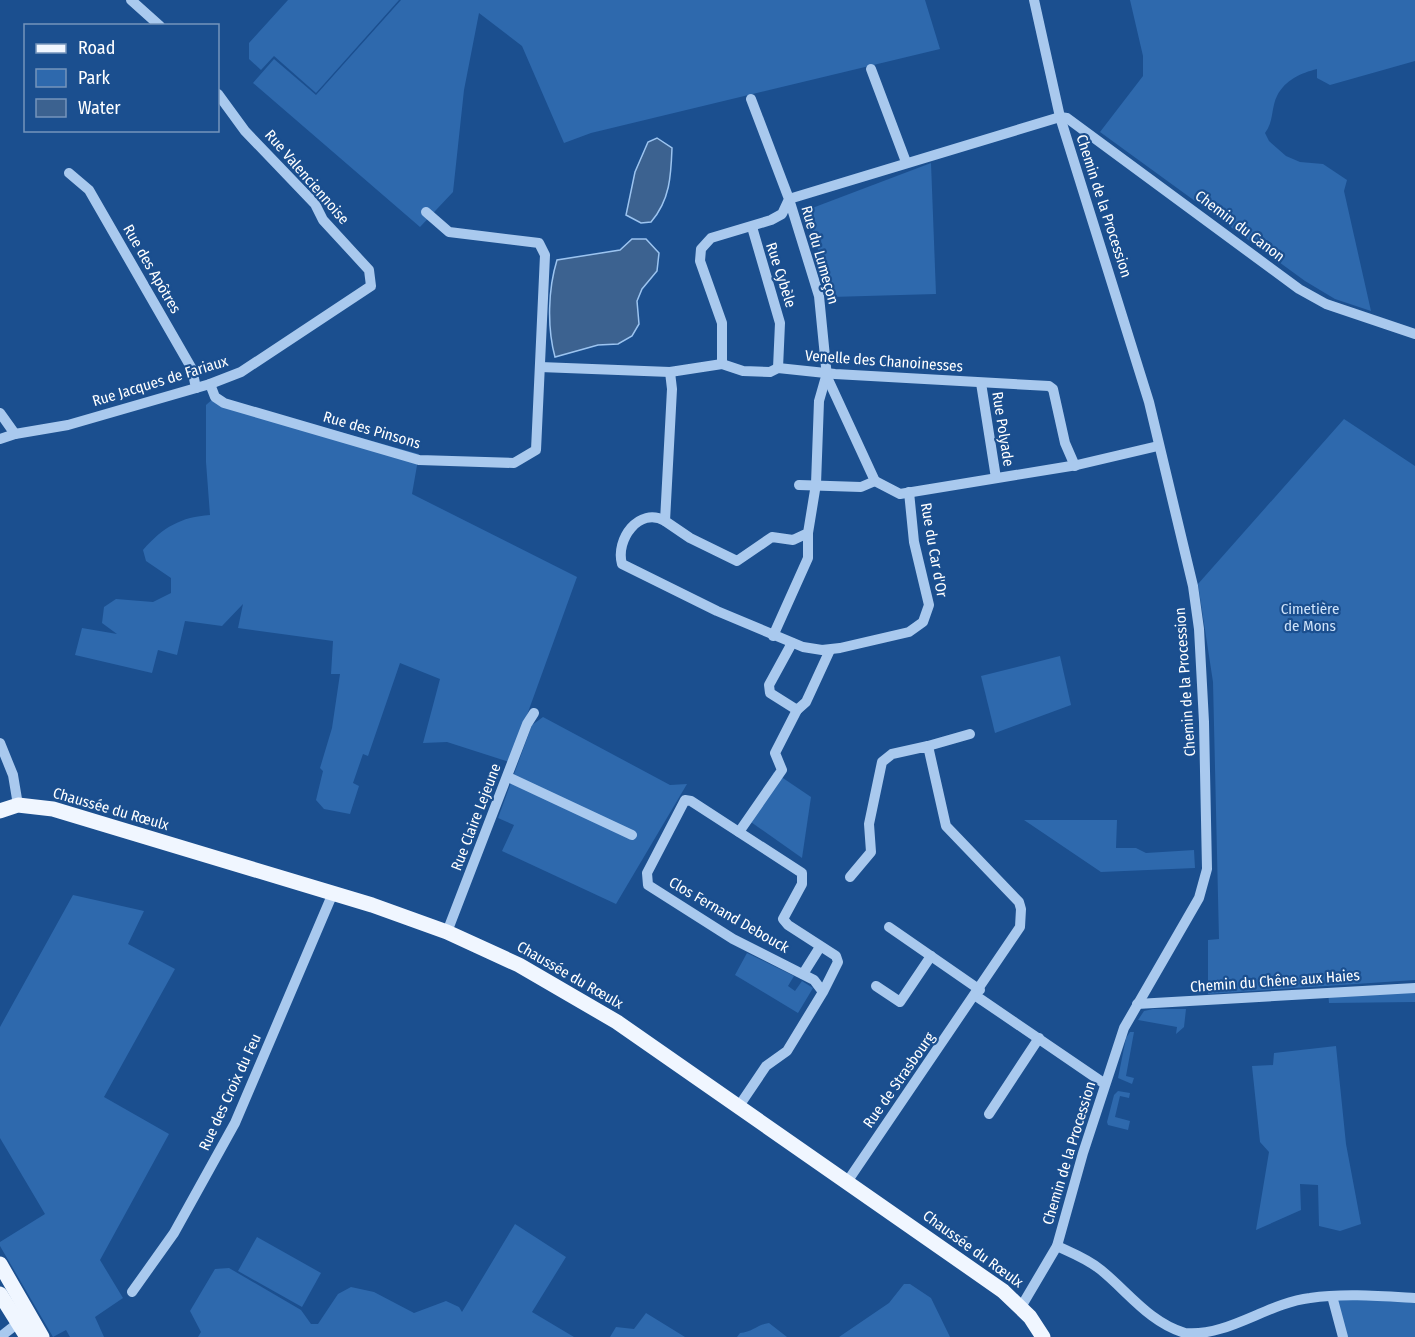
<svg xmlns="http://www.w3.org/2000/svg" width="1415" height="1337" viewBox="0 0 1415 1337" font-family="'Fira Sans Condensed',sans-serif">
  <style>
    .green { fill: #2e69ad }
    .water { fill: #3c6290; stroke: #9cc4f0; stroke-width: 1.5 }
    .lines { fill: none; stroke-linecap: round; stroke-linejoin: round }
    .minor { stroke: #a9c9ee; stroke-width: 10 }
    .major { stroke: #f0f6ff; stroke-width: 15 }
    .labels { text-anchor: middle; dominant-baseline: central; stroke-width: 4.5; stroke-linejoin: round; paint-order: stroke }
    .street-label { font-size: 15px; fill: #fff; stroke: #1b4f8f }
    .park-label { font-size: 15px; fill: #cfe3fa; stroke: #1b4f8f }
  </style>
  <rect width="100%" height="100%" fill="#1b4f8f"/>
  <g class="green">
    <path d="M288,0H399L316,93L274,56L261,70L249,59V43Z"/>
    <path d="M401,0H925L940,49L591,133L564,143L522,46L479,13L464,90L453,192L420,227L253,83L274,59L316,95Z"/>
    <path d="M1130,0H1415V61L1330,85L1317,78V69C1301,73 1285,80 1277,96C1271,108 1274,121 1265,133L1269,141L1286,156L1300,162L1323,164L1347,180L1344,191L1371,311L1335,299L1305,281L1100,132L1143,76V56Z"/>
    <path d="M931,163L936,294L831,297L807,210Z"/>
    <path d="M215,397L419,454L412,494L577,577L527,715L512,763L447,742L423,743L440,679L400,663L368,756L363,754L353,783L359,786L350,814L324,809L316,800L323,771L320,768L332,728L340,674H331L333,641L238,628L243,604L222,626L185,621L177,655L158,650L152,673L75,655L82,628L117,634L102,623L104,607L116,599L153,602L171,593V578L146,561L143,550C163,527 181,517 210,515L206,462V405Z"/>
    <path d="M1344,419L1415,466V980L1208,994V940L1219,939L1213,682L1198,584Z"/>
    <path d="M1060,656L1071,705L995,733L981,676Z"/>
    <path d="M543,717L670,785L687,784L616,904L502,851L514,825L498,818L532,725Z"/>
    <path d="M774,772L811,797L802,858L748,820Z"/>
    <path d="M1024,820H1117L1116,848H1136L1146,853L1194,850L1195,868L1101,872Z"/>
    <path d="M73,895L144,911L128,944L175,969L104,1097L169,1134L100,1260L123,1298L95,1317L104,1337H70L66,1330L53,1337L0,1246V1242L45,1214L0,1138V1027Z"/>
    <path d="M747,953L794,976L788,986L795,991L802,981L813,988L798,1013L735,975Z"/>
    <path d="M1415,988V1002L1329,1003L1328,992Z"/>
    <path d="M1153,1009H1186L1184,1027L1176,1034L1177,1027L1138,1020L1144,1011Z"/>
    <path d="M1130,1032H1134L1126,1076L1134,1078L1132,1084L1118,1078L1126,1038Z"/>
    <path d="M1336,1046L1346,1144L1361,1224L1340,1231L1319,1226L1318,1185L1300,1184L1301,1210L1256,1230L1269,1152L1260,1142L1252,1066L1273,1065L1274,1053Z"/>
    <path d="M1118,1091L1130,1093L1129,1098L1120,1096L1115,1117L1130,1121L1128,1130L1108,1125L1107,1122L1114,1095Z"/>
    <path d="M515,1224L566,1257L532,1312L574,1337H198L201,1332L190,1311L215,1269L229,1268L301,1310L311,1324H318L338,1294L351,1287L374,1292L414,1313L446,1301L459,1307L462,1312Z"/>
    <path d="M257,1237L321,1273L302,1307L238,1271Z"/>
    <path d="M904,1284H910L931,1298L950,1337H839L889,1303Z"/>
    <path d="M1332,1296L1415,1298V1337H1343Z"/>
    <path d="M646,1313L685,1337H610L616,1327L634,1329Z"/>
    <path d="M769,1323L787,1337H737L740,1333C753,1332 758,1324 769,1323Z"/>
  </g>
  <g class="water">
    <path d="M657,138L672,148C671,176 670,200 651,222L641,223L626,215L635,172L648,142Z"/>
    <path d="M632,239H646L659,253L657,271L642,289L637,301L639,324L632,336L618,344L598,345L555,357C547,328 548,289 557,260L620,250Z"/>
  </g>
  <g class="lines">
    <g class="minor">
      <path d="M131,0L160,26"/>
      <path d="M871,69L906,162"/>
      <path d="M69,173L89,190L192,369L196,388"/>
      <path d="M752,227L780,323L778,368"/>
      <path d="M722,364V323L700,261L701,249L711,238L771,220L782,214L789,199L751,99"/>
      <path d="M540,367L670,372L722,364L743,371L770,372L778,368L835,374L1049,386L1053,389L1065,443L1075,466"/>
      <path d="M670,372L672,389L665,521L690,538L737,561L772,537L793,540L808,533L816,484L819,401L827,373"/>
      <path d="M981,383L996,478"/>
      <path d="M210,384L215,397L224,403L419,460L514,463L536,450L545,255L539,243L449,232L426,212"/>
      <path d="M0,413L15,434"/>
      <path d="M0,439L15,434L68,425L210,384L241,372L371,286L369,270L323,220L315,204L245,131L218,94"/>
      <path d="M1158,446L1077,465L900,494L875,481L827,377L819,296L789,199L1060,117L1067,118L1299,289L1326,304L1415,334"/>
      <path d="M799,485L861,487L875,481"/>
      <path d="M665,521C639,506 615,540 622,564L717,611L803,647L822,650L840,648L909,632L923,622L929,605L914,542L909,492"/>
      <path d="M773,636L808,558V533"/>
      <path d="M792,643L769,685L770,693L797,710L806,702L830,650"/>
      <path d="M0,743L13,775L18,805"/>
      <path d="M928,746L970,734"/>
      <path d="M508,777L632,835"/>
      <path d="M739,832L782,770L775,753L797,710"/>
      <path d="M889,927L980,990"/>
      <path d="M447,932L527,724L534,713"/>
      <path d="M803,974L820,947"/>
      <path d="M876,986L900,1002L931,956"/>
      <path d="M976,996L1105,1084"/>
      <path d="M1137,1004L1415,988"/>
      <path d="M739,1106L766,1066L787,1051L823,992L838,962L836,956L788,925L783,919L802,884V873L691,801L685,800L647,873L648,885L733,939L814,980L823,992"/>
      <path d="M989,1114L1039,1038"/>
      <path d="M847,1182L1020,927L1021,909L1019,902L946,826L928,746L892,754L882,762L869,824L871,852L850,877"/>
      <path d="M1057,1246C1072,1253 1088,1259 1101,1270C1128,1292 1150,1323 1185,1333C1228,1337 1267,1303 1310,1298C1343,1293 1381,1296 1415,1298"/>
      <path d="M132,1292L174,1233L235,1123L333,893"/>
      <path d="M1332,1296L1343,1337"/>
      <path d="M1021,1307L1057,1246L1083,1153L1124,1028L1199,898L1207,869L1204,722L1199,629L1193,586L1149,402L1060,117L1034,0"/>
      <path d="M0,1337L18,1323"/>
    </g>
    <g class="major">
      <path d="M0,811L18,805L53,809L372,905L447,932L519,965L617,1022L1003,1291L1030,1317L1043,1337"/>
      <path d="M0,1264L42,1337"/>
      <path d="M0,1294L27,1337"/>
    </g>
  </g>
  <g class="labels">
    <g class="street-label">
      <text transform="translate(307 177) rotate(49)">Rue Valenciennoise</text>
      <text transform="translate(1104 206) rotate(72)">Chemin de la Procession</text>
      <text transform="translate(1240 226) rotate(37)">Chemin du Canon</text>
      <text transform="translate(820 255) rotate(74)">Rue du Lumeçon</text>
      <text transform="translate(152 269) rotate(60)">Rue des Apôtres</text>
      <text transform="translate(781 275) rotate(72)">Rue Cybèle</text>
      <text transform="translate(884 361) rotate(4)">Venelle des Chanoinesses</text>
      <text transform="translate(160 381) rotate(-17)">Rue Jacques de Fariaux</text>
      <text transform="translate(1003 429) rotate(81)">Rue Polyade</text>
      <text transform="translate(372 430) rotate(16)">Rue des Pinsons</text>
      <text transform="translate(934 550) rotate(80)">Rue du Car d'Or</text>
      <text transform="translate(1185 682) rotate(-94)">Chemin de la Procession</text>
      <text transform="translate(111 809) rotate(16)">Chaussée du Rœulx</text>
      <text transform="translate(476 817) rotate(-69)">Rue Claire Lejeune</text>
      <text transform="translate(729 915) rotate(30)">Clos Fernand Debouck</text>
      <text transform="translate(570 975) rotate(30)">Chaussée du Rœulx</text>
      <text transform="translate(1275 981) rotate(-4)">Chemin du Chêne aux Haies</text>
      <text transform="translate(899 1080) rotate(-55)">Rue de Strasbourg</text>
      <text transform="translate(230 1092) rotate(-65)">Rue des Croix du Feu</text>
      <text transform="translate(1069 1153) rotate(-73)">Chemin de la Procession</text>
      <text transform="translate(973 1249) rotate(36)">Chaussée du Rœulx</text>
    </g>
    <g class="park-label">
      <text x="1310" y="609">Cimetière<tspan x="1310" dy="17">de Mons</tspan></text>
    </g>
  </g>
  <rect x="24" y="24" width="195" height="108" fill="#1b4f8f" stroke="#7695bc" stroke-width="1.5"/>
  <rect x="36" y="44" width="30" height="9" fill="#f0f6ff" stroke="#7695bc" stroke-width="1.5"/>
  <text x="78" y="54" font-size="18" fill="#ffffff">Road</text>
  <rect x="36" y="69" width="30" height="18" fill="#2e69ad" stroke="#7695bc" stroke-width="1.5"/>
  <text x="78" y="84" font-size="18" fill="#ffffff">Park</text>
  <rect x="36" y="99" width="30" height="18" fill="#3c6290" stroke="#7695bc" stroke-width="1.5"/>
  <text x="78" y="114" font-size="18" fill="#ffffff">Water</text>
</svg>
